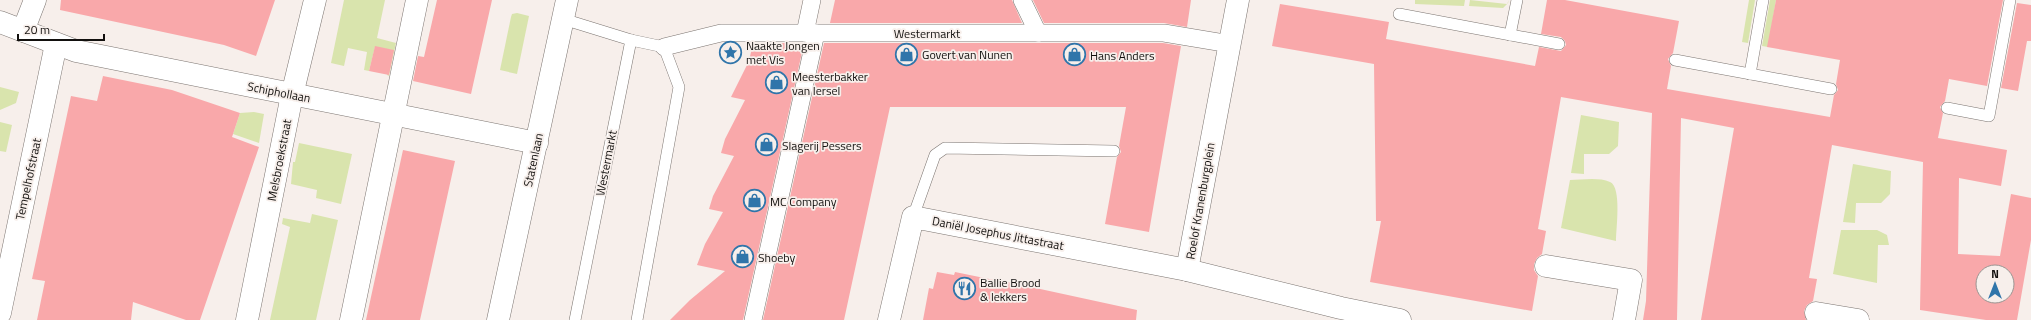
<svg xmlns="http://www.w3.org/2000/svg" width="2031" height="320" viewBox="0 0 2031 320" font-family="'Titillium Web',sans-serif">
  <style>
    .green { fill: #d9e4ad }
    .building { fill: #f9a8aa; fill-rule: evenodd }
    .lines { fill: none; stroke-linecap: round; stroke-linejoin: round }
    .service-casing { stroke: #7c7571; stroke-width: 12 }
    .pedestrian-casing { stroke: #7c7571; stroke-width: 18 }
    .minor-casing { stroke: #7c7571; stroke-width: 23 }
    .service { stroke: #fff; stroke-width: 11 }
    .pedestrian { stroke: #fff; stroke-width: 17 }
    .minor { stroke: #fff; stroke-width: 22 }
    .labels { text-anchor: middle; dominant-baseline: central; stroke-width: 3.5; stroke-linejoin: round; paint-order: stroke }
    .street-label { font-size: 12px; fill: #12100e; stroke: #f7efeb }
    .poi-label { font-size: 12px; fill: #12100e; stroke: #f7efeb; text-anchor: start }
  </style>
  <rect width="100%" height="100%" fill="#f7efeb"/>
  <g class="green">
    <path d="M344,0H385L377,38L396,43L389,76L387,75L392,50L375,47L369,71L364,70L367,52L348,48L344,66L331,63Z"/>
    <path d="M1415,0H1465L1464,6L1415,4Z"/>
    <path d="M1470,0L1507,4L1509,0L1508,3L1503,8L1469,6Z"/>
    <path d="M1749,0H1755L1748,43L1742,42Z"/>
    <path d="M1770,0H1776L1768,47L1762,46Z"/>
    <path d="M517,13L529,16L517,74L500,70L511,17L512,14Z"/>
    <path d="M0,87L19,92L16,103L0,110Z"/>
    <path d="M254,112L264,114L259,143L233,134L240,113Z"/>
    <path d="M1581,115L1619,122L1618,146L1609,154H1584V174L1571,173Z"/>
    <path d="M0,122L12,125L6,152L0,151Z"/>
    <path d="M299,143L352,154L341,204L316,198L317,190L291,184L293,162H295Z"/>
    <path d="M1853,164L1891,171L1890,194L1881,203H1856L1855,223L1843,222Z"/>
    <path d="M1570,180C1581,180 1599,177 1610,182C1622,187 1616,229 1616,241L1561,228Z"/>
    <path d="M312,214L338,220L316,320H270L290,227L282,224L283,218L310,223Z"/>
    <path d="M1841,230H1877L1887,235L1889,245H1878L1877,283L1833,274Z"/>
  </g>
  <g class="building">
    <path d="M61,0H275L256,56L224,45L60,10Z"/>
    <path d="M437,0H492L471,94L413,81L418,56L424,57Z"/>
    <path d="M835,0H1012L1022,23H830Z"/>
    <path d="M1033,0H1191L1187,27L1164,23H1044Z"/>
    <path d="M1547,0H1565L1679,21L1673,53L1668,59L1671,66L1667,89L1830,117L1834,95L1838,90L1836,84L1840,60L1767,47L1776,0H2003L1987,86L1949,79L1945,101L1940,107L1943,113L1938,138L2007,150L2001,186L1959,178L1958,254L2000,256L2011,194L2031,198V240L2017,320H1986L1920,310L1923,162L1832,145L1809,278L1817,279L1813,301L1807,305L1804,311L1806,320H1701L1734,128L1681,118L1677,320H1643L1646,301L1652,113L1561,97L1538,229L1546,231L1542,254L1537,258L1534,264V270L1538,276L1532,311L1370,282L1381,221H1376L1374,64L1272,46L1280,4L1389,22L1386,39L1535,66L1539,47L1561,51L1566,45L1565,41L1561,37L1541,34ZM1983,272H2007V296H1983Z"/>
    <path d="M2017,3L2031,5V41H2027L2018,91L2001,88Z"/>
    <path d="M753,43H804L743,320H670L690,300L725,271L697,265L705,244L723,212L709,209L713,196L734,156L721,153L725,139L745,100L731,97L749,61Z"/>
    <path d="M824,43H1163L1181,46L1149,232L1105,224L1117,157L1121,152L1119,146L1126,107H890L844,320H763Z"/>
    <path d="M375,46L394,50L389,75L369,71Z"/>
    <path d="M103,76L172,90L240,113L232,137L259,147L200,320H186L133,302L131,320H37L45,281L32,279L71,96L97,101Z"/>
    <path d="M403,150L455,161L420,320H366Z"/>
    <path d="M937,272L954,275L955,272L999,281V280L1137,310L1136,320H923L929,288L933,289Z"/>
  </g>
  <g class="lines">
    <defs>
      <g id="service">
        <path d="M1399,14L1559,44"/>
        <path d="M563,19L631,40L664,47L679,87L637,320"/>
        <path d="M1510,35L1517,0"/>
        <path d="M1675,60L1831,89"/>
        <path d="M1750,74L1763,0"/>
        <path d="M1947,108L1989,116L2010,0"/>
        <path d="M913,217L935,155L945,148L1114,151"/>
        <path d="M575,320L631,40"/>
      </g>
      <g id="pedestrian">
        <path d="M1022,0L1038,33"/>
        <path d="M805,33L812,0"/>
        <path d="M664,47L721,33H1164L1230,44"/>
        <path d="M753,320L816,33"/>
      </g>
      <g id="minor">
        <path d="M0,22L76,51L537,143"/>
        <path d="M23,31L35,0"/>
        <path d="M1546,266L1631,280L1624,320"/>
        <path d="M1187,270L1238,0"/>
        <path d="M0,313L56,44"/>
        <path d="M1816,313L1858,320"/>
        <path d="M247,320L292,95L315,0"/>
        <path d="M351,320L417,0"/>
        <path d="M498,320L567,0"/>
        <path d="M889,320L913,217L1187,270L1341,308L1400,320"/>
      </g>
    </defs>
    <use href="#service" class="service-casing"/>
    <use href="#pedestrian" class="pedestrian-casing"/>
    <use href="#minor" class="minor-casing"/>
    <use href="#service" class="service"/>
    <use href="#pedestrian" class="pedestrian"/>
    <use href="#minor" class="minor"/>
  </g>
  <defs>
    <symbol id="sight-ring" viewBox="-11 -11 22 22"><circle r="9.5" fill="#f7efeb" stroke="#3075aa" stroke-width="1.5"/><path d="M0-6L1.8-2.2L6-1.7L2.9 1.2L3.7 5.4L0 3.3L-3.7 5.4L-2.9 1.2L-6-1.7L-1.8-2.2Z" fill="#3075aa"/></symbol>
    <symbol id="shop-ring" viewBox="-11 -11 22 22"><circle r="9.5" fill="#f7efeb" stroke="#3075aa" stroke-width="1.5"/><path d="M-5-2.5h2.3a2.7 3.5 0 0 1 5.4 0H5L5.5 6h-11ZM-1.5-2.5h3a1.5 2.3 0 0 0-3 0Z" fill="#3075aa"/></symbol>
    <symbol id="restaurant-ring" viewBox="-11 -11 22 22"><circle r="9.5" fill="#f7efeb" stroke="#3075aa" stroke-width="1.5"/><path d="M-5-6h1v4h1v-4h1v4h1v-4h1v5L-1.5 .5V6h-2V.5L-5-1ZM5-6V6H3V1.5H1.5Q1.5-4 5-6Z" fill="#3075aa"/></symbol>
  </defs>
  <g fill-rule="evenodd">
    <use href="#sight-ring" x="718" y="40" width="25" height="25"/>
    <use href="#shop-ring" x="894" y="42" width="25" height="25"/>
    <use href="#shop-ring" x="1062" y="42" width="25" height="25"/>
    <use href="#shop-ring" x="764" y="70" width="25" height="25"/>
    <use href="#shop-ring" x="754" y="132" width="25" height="25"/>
    <use href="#shop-ring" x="742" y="188" width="25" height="25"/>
    <use href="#shop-ring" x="730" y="244" width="25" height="25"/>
    <use href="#restaurant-ring" x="952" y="276" width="25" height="25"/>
  </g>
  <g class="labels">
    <g class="street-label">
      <text x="927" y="33">Westermarkt</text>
      <text transform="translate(279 92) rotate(11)">Schiphollaan</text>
      <text transform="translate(279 160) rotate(-79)">Melsbroekstraat</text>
      <text transform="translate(533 160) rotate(-78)">Statenlaan</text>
      <text transform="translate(606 163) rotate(-79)">Westermarkt</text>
      <text transform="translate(28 179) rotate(-78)">Tempelhofstraat</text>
      <text transform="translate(1200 201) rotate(-80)">Roelof Kranenburgplein</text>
      <text transform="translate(998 233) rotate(11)">Daniël Josephus Jittastraat</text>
    </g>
    <g class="poi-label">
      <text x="746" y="45">Naakte Jongen<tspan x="746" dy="14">met Vis</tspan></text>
      <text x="922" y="54">Govert van Nunen</text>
      <text x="1090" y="55">Hans Anders</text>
      <text x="792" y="76">Meesterbakker<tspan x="792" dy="14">van Iersel</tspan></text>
      <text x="782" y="145">Slagerij Pessers</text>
      <text x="770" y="201">MC Company</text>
      <text x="758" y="257">Shoeby</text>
      <text x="980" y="282">Ballie Brood<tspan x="980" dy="14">&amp; lekkers</tspan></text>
    </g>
  </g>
  <g transform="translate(1995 284)"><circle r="19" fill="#f7efeb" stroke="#9b9693"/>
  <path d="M0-3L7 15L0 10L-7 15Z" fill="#3075aa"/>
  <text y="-6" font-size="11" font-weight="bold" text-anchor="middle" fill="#12100e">N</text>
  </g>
  <path d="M18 34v6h86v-6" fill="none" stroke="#12100e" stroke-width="2"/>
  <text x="24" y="34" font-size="12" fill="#12100e" stroke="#f7efeb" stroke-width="3" paint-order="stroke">20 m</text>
</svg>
